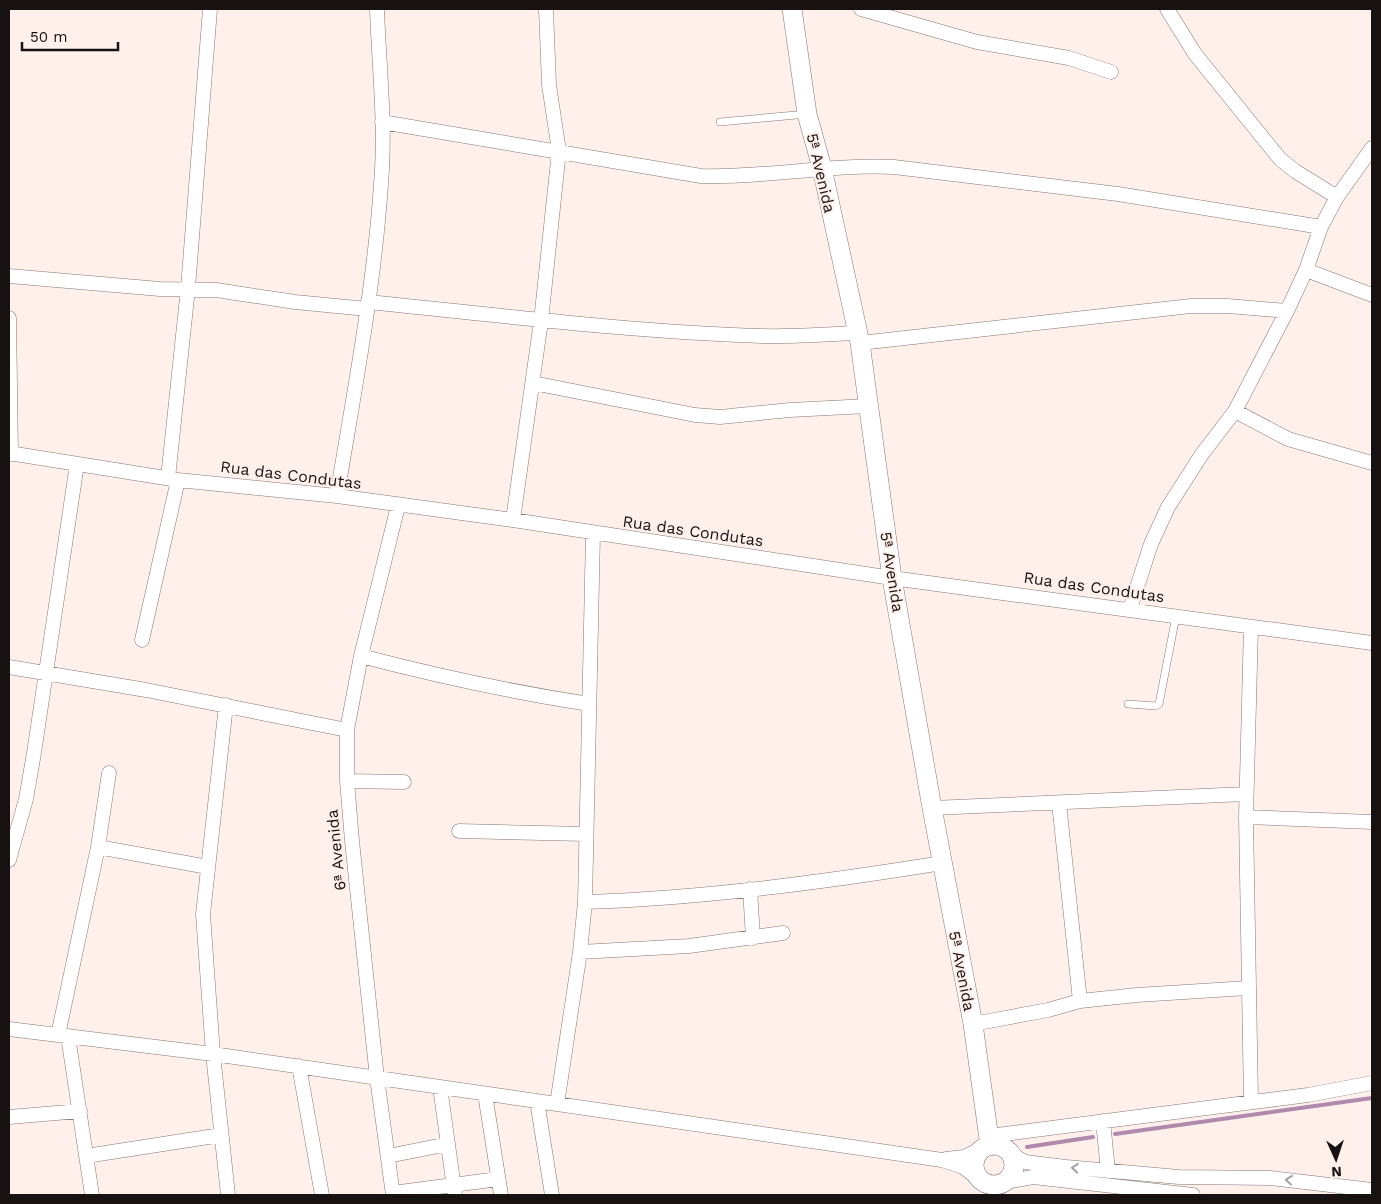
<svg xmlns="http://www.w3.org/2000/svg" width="1381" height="1204" font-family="'Work Sans',sans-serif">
<rect width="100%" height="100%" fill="#fff0ec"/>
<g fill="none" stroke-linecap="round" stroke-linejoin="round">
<!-- stream -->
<path stroke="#b189ac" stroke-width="4" d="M1115 1134 1372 1098
M1027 1147 1093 1137"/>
<!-- lane casing -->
<g stroke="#847774" stroke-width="8">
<path id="lane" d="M720 122 807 114
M1128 704 1155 706 1159 704 1176 616"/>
</g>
<!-- street casing -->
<g stroke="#847774" stroke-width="15">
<path id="street" d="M861 9 977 42 1069 58 1111 72
M1167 9 1195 54 1280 159 1295 171 1337 197
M382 122 701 176C766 178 829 164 894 167L1118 194 1321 227
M1306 270 1372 295
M9 276 160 289 216 290 295 302 367 309
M368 302C499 315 630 332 762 336 794 337 826 334 858 333
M9 318 11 454
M860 343 1191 306H1228L1287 311
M533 383 695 415 720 417 790 410 868 406
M1235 411 1288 439 1372 463
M9 453 178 480 337 496 513 520 892 578 1372 643
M168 478 188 288 210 9
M337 496C354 392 374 289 381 184 386 126 379 67 377 9
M513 520 541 321 559 151 549 85 546 9
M1130 609 1151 544 1168 507 1202 454 1235 411 1287 311 1306 270 1321 227 1337 197 1372 148
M1251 627 1246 817 1251 1101
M142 640 178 480
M361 656C437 676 512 692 589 704
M9 667 146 690 347 730
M226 705 203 914 213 1054 228 1195
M347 781 404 782
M1059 803 1080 1001
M932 808 1246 794
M1246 817 1372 822
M459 831 586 834
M98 847 208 867
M9 860 26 799 34 753 77 464
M750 889 753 938
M585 902C705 898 824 882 942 863
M580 952 689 946 783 933
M973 1024 1048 1010 1080 1001 1137 995 1248 988
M9 1029 213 1054 942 1160 963 1167 980 1180
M58 1035 98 847 109 773
M68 1036 92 1195
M299 1066 322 1195
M440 1087 455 1195
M485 1094 501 1195
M537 1101 552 1195
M557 1104 580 952 585 902 593 534
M9 1117 80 1111
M1103 1121 1108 1171
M989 1136 1308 1095 1372 1083
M1011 1154 1025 1162 1066 1167 1179 1177 1270 1178 1372 1190
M86 1156 221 1135
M388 1156 448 1144
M946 1159 964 1157 983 1148
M1005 1182 1033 1177 1193 1195
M393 1193 498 1179
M393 1195 377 1078 352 841 347 781V730L361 656 398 506"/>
</g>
<!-- secondary casing -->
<g stroke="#847774" stroke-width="20">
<path id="secondary" d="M792 9 807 114 822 168 860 343 892 578 932 808 973 1024 990 1146
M974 1165a20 20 0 1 1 40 0a20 20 0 1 1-40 0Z"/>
</g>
<!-- lane -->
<use href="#lane" stroke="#fff" stroke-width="7"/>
<!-- street -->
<use href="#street" stroke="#fff" stroke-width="14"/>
<!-- secondary -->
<use href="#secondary" stroke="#fff" stroke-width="19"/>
</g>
<!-- one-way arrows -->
<defs><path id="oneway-chevron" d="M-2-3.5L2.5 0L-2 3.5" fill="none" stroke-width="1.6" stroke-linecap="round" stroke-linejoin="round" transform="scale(1.25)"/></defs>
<g stroke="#a2a0a0">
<use href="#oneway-chevron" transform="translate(1075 1168) rotate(-175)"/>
<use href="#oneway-chevron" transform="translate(1289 1180) rotate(-174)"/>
</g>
<g text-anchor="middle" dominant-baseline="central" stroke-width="4" stroke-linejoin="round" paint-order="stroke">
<!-- street labels -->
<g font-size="16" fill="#171211" stroke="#fff0ec">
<text transform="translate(821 173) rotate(77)">5ª Avenida</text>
<text transform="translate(291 475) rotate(7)">Rua das Condutas</text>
<text transform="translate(693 531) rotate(8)">Rua das Condutas</text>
<text transform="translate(892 572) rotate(81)">5ª Avenida</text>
<text transform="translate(1094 587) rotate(8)">Rua das Condutas</text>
<text transform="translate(336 850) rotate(-96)">6ª Avenida</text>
<text transform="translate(962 971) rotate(79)">5ª Avenida</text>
</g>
</g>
<!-- border -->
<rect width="1381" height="1204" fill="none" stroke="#171211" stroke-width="20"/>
<!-- north arrow -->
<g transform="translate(1336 1159) rotate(177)" stroke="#fff0ec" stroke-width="4" paint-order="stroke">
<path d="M0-4L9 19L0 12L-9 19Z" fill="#171211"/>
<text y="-8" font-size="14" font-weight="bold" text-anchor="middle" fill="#171211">N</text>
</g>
<!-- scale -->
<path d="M22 42v8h96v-8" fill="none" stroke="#171211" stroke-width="2.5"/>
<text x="30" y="42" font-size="15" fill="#171211" stroke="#fff0ec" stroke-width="4" paint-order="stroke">50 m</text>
</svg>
